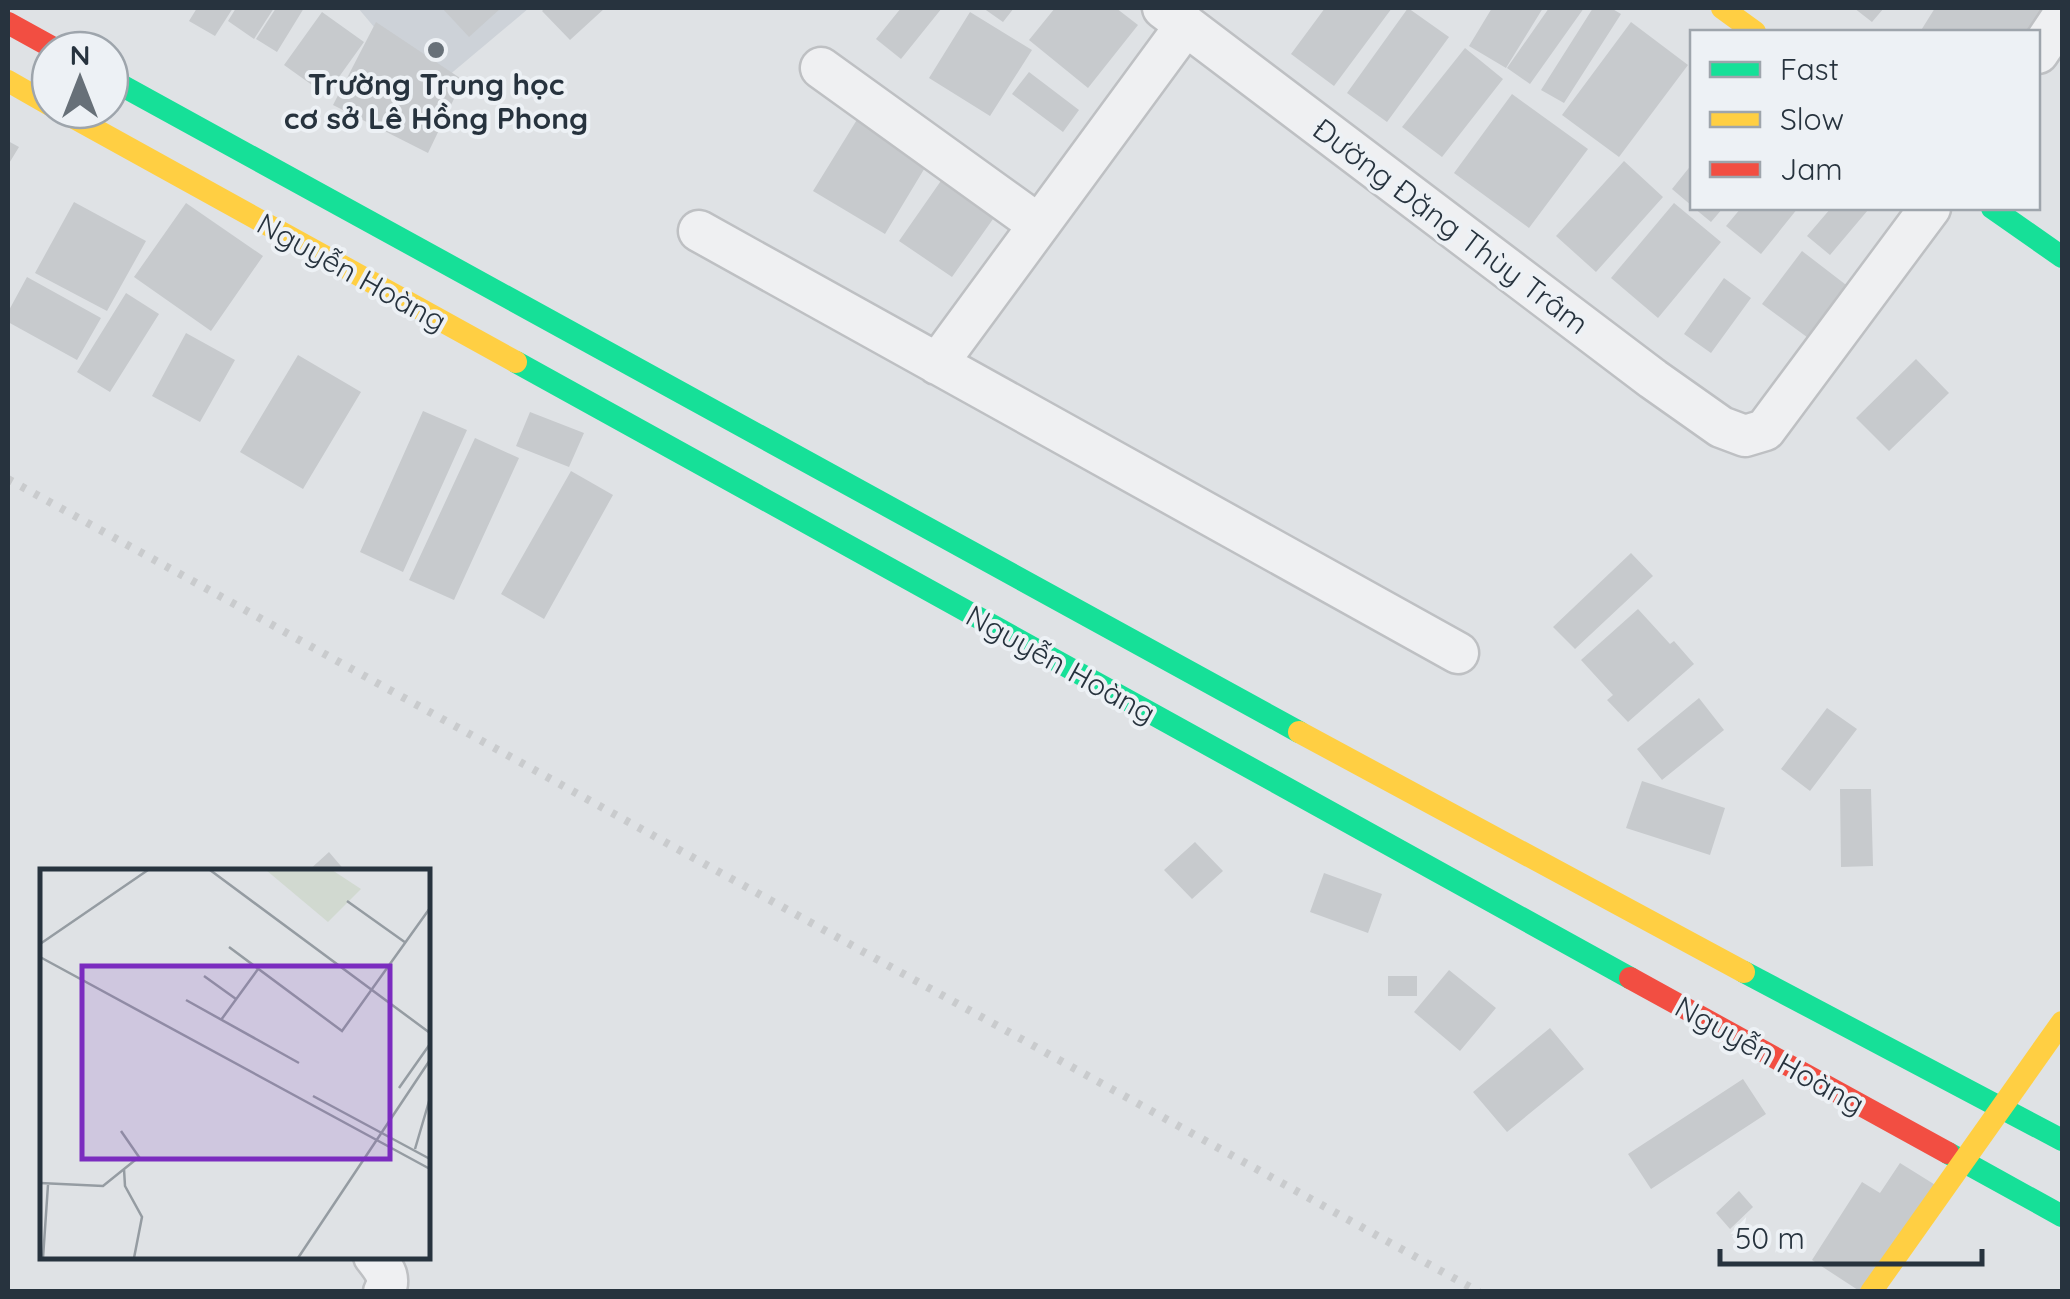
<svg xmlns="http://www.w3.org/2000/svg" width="2070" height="1299" font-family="Quicksand,sans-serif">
<rect width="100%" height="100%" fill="#dfe2e5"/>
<!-- built -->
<path fill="#cdd2d8" d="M358 8H529L429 92Z"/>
<!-- building -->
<path fill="#c7cacd" d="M197 8H233L215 36 189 21Z
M236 8H274L254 39 228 21Z
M276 8H304L277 52 256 39Z
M442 8H501L469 37Z
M545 8H605L570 40 542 11Z
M901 8H942L901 59 876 39Z
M983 8H1014L1003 22Z
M1055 8H1116L1138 25 1088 88 1029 40Z
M1325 8H1392L1334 86 1291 54Z
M1408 8 1449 37 1387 122 1347 93Z
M1492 8H1543L1506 68 1469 46Z
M1549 8H1584L1530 84 1507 68Z
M1593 8H1611L1621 14 1564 103 1541 90Z
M1854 8H1884L1872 22Z
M1935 8H2043L2028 32H1920Z
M322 12 364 42 326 95 284 65Z
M970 12 1032 50 990 116 929 78Z
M376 22 463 80 428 153 333 105Z
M1631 22 1688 65 1619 157 1562 115Z
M1465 48 1503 79 1442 157 1402 127Z
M1029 72 1079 110 1063 132 1012 94Z
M1512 94 1588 149 1529 228 1454 173Z
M858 118 929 161 885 234 813 191Z
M8 141 19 147 8 165Z
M1624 161 1663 197 1596 272 1556 236Z
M1692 164V206L1672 189Z
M945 175 998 212 952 277 899 241Z
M74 202 146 241 107 311 35 273Z
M186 203 263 256 211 331 134 277Z
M1674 203 1721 242 1658 318 1611 278Z
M1694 208H1723L1711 222Z
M1741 208H1798L1761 254 1726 226Z
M1831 208 1868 210 1830 255 1807 236Z
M1802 251 1854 291 1815 343 1762 304Z
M27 277 101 318 77 360 8 322V312Z
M1724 278 1751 298 1711 353 1684 334Z
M126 293 159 314 110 392 77 372Z
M186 333 235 360 200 422 152 396Z
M298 355 361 392 303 489 240 452Z
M1916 359 1949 393 1889 451 1856 418Z
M423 411 467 430 403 572 360 552Z
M530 412 584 433 569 467 516 446Z
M475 438 519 458 454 600 409 580Z
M571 471 613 495 544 619 501 594Z
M1631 553 1653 576 1575 649 1553 627Z
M1638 609 1670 644 1674 641 1694 664 1628 722 1607 700 1613 695 1581 660Z
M1699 698 1724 730 1662 780 1637 749Z
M1827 708 1857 729 1810 791 1781 769Z
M1642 781 1725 808 1710 855 1626 828Z
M1840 789H1871L1873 866 1841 867Z
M1195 842 1223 871 1192 899 1164 870Z
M329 852 346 872H307Z
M1324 873 1382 894 1368 933 1310 912Z
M1449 970 1496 1008 1460 1051 1414 1012Z
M1388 976H1417V996H1388Z
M1550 1028 1584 1069 1507 1132 1473 1092Z
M1743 1079 1766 1114 1651 1189 1628 1154Z
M1900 1163 1945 1191 1861 1292 1812 1260 1862 1182 1880 1193Z
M1739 1191 1753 1207 1730 1229 1716 1213Z"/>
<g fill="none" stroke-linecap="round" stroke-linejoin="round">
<!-- street casing -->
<g stroke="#bec0c3" stroke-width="45">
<path id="street" d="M1163 8 1653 379 1721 427 1745 436 1765 430 1930 208
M2038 53 2062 17
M821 68 1039 225
M699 231 1458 653
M937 364 1186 25
M374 1256C383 1268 392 1277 384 1292"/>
</g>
<!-- street -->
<use href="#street" stroke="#eff0f2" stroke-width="40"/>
<!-- fast -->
<path stroke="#16e098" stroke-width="22" d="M110 79 1299 732
M1992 208 2062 257
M516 362 1630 978
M1744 972 2062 1140
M1948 1153 2062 1216"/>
<!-- slow -->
<path stroke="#ffcf43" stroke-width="22" d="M1722 8 1755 32
M8 81 50 105
M60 110 516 362
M1299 732 1744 972"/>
<!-- jam -->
<path stroke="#f24e42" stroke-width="22" d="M8 23 57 50
M1630 978 1948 1153"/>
<!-- rail -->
<path stroke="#c9cbcd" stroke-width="8" stroke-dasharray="5 10" stroke-linecap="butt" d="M8 479 1479 1292"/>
<!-- slow-bridge -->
<path stroke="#ffcf43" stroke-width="22" d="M1871 1292 2062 1022"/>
</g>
<!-- markers -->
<circle fill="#677078" stroke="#edf1f5" stroke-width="4" cx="436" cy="50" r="10"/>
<g text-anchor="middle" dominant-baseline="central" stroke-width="8" stroke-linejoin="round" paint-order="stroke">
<!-- poi labels -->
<g font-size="30" font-weight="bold" fill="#27333e" stroke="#edf1f5">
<text x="436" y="84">Trường Trung học<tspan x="436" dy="34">cơ sở Lê Hồng Phong</tspan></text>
</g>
<!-- street labels -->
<g font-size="30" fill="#27333e" stroke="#edf1f5">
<text transform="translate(1451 226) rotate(37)">Đường Đặng Thùy Trâm</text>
<text transform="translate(352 272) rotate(29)">Nguyễn Hoàng</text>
<text transform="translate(1061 664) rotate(29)">Nguyễn Hoàng</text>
<text transform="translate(1770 1055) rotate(29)">Nguyễn Hoàng</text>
</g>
</g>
<!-- overview -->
<g transform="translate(40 869)">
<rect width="390" height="390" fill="#dfe2e5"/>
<path d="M226 1H292L321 20 288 53Z" fill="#d1d9d0"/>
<path fill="none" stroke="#959ca2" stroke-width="2.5" d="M170 1 390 164M307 32 366 74M0 75 108 1M189 78 302 162 390 39M0 88 390 300M164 107 196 130M146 131 259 194M181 151 218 100M359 219 390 175M273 227 390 290M375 280 390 229M84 300 85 317 102 348 94 389M0 314 63 317 99 288 81 262M3 389 8 316M258 389 390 191"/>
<path fill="#7b2cbf" fill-opacity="0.15" stroke="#7b2cbf" stroke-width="5" d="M42 97H350V290H42Z"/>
<rect width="390" height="390" fill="none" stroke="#27333e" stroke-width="5"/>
</g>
<!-- border -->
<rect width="2070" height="1299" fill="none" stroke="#27333e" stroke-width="20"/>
<!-- legend -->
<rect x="1690" y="30" width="350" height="180" fill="#edf1f5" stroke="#9ea5ac" stroke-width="2.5"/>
<rect x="1710" y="62" width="50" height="15" fill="#16e098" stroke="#9ea5ac" stroke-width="2.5"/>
<text x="1780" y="80" font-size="30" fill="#27333e">Fast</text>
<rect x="1710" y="112" width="50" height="15" fill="#ffcf43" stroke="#9ea5ac" stroke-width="2.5"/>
<text x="1780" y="130" font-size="30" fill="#27333e">Slow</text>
<rect x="1710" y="162" width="50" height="15" fill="#f24e42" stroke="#9ea5ac" stroke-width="2.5"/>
<text x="1780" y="180" font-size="30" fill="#27333e">Jam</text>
<!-- north arrow -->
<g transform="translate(80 80)"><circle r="48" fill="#edf1f5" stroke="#9ea5ac" stroke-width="2.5"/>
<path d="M0-8L18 38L0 25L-18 38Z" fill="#677078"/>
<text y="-15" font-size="28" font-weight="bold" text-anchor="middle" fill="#27333e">N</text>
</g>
<!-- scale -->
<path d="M1720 1249v15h262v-15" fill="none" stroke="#27333e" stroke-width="5"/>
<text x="1735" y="1249" font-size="30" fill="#27333e" stroke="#edf1f5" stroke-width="8" paint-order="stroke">50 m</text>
</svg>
